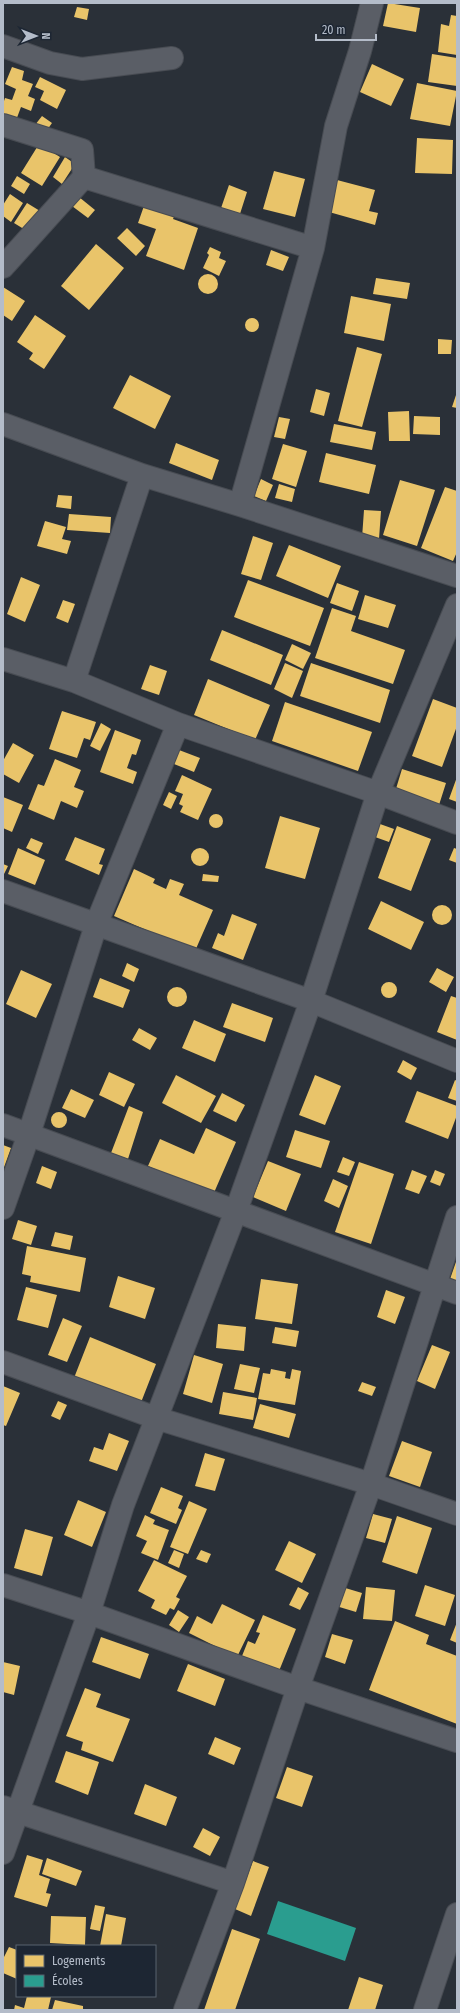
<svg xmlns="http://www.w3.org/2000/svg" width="460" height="2013" font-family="'Fira Sans Condensed',sans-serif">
<rect width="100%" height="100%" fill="#2a3038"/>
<!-- homes -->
<path fill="#e9c46a" d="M388 3 420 8 416 32 383 26Z
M77 7 89 9 87 20 74 17Z
M451 15 457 16V55L438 52 441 24 449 26Z
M432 54 457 58V86L428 82Z
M372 64 404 79 391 106 360 92Z
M12 67 24 71 22 80 33 84 28 96 35 99 31 111 21 107 15 123 3 119V104L5 98 12 100 16 89 5 84Z
M40 77 66 90 57 109 40 100 44 91 35 87Z
M417 83 457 91 450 126 410 119Z
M42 116 52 123 45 133 35 125Z
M417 138 453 140 452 174 415 173Z
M39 144 60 157 42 186 21 173Z
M65 157 75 164 62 184 53 177Z
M274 171 305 179 295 217 263 209Z
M17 176 30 184 24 194 11 186Z
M337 180 375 190 369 211 378 213 375 225 329 212Z
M229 185 247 192 239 217 220 211Z
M10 194 23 203 11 222 3 216V205Z
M79 197 95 210 88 218 72 206Z
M27 203 40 211 27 231 14 223Z
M145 203 175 214 173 219 198 228 184 270 146 256 156 229 138 223Z
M127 228 145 246 136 256 117 238Z
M96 244 124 268 89 310 61 286Z
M210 247 221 252 219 258 226 261 219 276 203 268 209 255 207 253Z
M271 250 289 257 283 271 266 265Z
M198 284a10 10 0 1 1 20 0a10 10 0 1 1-20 0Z
M376 278 410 283 407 299 373 294Z
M3 287 25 301 12 321 3 315Z
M351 296 391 304 384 341 344 333Z
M35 315 66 336 44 369 29 359 33 353 17 342Z
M245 325a7 7 0 1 1 14 0a7 7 0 1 1-14 0Z
M438 339 452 340 451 354H438Z
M357 347 382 354 362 427 338 421Z
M130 375 171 396 155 429 113 408Z
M316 389 330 393 324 416 310 412Z
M457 392V408L452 407Z
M409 411 410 441H389L388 412Z
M414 416 440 417V435L413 434Z
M279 417 290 419 285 439 274 437Z
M334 424 376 432 372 450 330 442Z
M176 443 219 460 212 480 169 463Z
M283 444 307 451 296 487 272 479Z
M326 453 376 465 369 494 319 482Z
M261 479 273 485 266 501 254 496Z
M400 480 435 490 417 546 383 535Z
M279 484 295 489 292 502 275 498Z
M445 487 457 491V552L453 561 421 548Z
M58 495 72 496 71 509 56 507Z
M364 510 381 511 379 539 362 538Z
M69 514 111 517 110 533 67 530Z
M45 521 66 527 62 539 71 541 67 554 37 546Z
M253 536 273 543 261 580 241 574Z
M289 545 341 566 328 598 276 576Z
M21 577 40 585 25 622 7 614Z
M248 580 324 608 310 646 234 617Z
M337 583 359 591 352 611 330 603Z
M365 595 396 605 388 628 358 619Z
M63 600 75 604 68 623 56 618Z
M332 608 356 616 351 631 405 650 393 684 315 658Z
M222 630 283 655 271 685 210 660Z
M292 644 311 653 303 669 285 660Z
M285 663 303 671 292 698 274 689Z
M311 663 390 690 380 723 300 696Z
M150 665 167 671 159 695 141 689Z
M208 679 270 705 255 740 194 715Z
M433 699 457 708V726L442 767 412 756Z
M285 702 372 732 358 771 272 741Z
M62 711 96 722 90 740 84 738 77 758 49 749Z
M101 723 111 729 100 751 90 746Z
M115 730 141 740 136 755 132 754 127 768 137 772 133 784 100 772Z
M13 743 34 755 19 783 3 774V761Z
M179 750 200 758 194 772 174 764Z
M55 759 81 770 74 787 84 791 77 808 61 801 54 820 28 809 38 784 44 786Z
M402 769 446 783 439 805 395 792Z
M182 775 212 789 198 820 180 812 183 806 179 804 183 794 175 791Z
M457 777V802L449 799Z
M169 792 177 796 171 809 163 805Z
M3 797 23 805 12 832 3 828Z
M209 821a7 7 0 1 1 14 0a7 7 0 1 1-14 0Z
M280 816 320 828 305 879 265 868Z
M380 824 394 829 389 842 375 837Z
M397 826 431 839 411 891 378 878Z
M75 837 105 849 99 864 103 865 99 875 65 860Z
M31 838 43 843 38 854 26 848Z
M191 857a9 9 0 1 1 18 0a9 9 0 1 1-18 0Z
M18 848 45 860 35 885 8 874Z
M454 848 457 849V863L449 860Z
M3 864 8 866 3 876Z
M134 869 155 879 153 883 166 889 170 879 184 884 179 895 213 910 195 951 114 916Z
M203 874 219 876 218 882 202 881Z
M381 901 424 922 411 950 368 929Z
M432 915a10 10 0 1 1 20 0a10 10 0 1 1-20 0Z
M232 914 257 924 243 960 212 948 218 933 224 936Z
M127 963 139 969 134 982 122 976Z
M437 968 454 977 446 992 429 982Z
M21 970 52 984 36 1018 6 1004Z
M100 978 130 990 123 1008 93 997Z
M381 990a8 8 0 1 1 16 0a8 8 0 1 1-16 0Z
M167 997a10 10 0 1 1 20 0a10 10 0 1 1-20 0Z
M451 996 457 998V1040L437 1032Z
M232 1003 273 1018 265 1042 223 1027Z
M194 1020 226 1034 215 1062 182 1048Z
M139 1028 157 1038 150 1050 132 1040Z
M403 1060 417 1068 411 1080 397 1072Z
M109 1072 135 1084 124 1107 99 1095Z
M176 1075 216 1096 201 1123 162 1103Z
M315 1075 341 1086 325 1125 299 1115Z
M455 1080 457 1081V1101L448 1098Z
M71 1089 94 1100 85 1118 62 1108Z
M417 1091 457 1106V1115L448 1139 405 1122Z
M222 1093 245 1105 236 1122 213 1111Z
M129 1106 143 1112 128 1159 111 1153Z
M51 1120a8 8 0 1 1 16 0a8 8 0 1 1-16 0Z
M206 1128 236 1142 213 1195 148 1166 160 1139 194 1154Z
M295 1130 330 1141 321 1168 286 1157Z
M3 1145 11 1148 3 1170Z
M343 1157 355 1162 349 1176 337 1172Z
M268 1161 301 1174 286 1211 253 1197Z
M359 1162 394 1174 371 1244 335 1232Z
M42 1166 57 1172 51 1189 36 1183Z
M412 1170 427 1176 419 1194 405 1189Z
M435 1170 445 1174 440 1186 430 1182Z
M333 1179 348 1186 339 1208 324 1201Z
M18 1220 37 1226 31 1245 12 1239Z
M55 1232 73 1236 70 1250 51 1246Z
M27 1246 86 1258 80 1292 30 1282 31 1276 22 1274Z
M457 1259V1285L449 1282Z
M118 1276 155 1288 145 1319 109 1307Z
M261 1279 298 1284 292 1324 255 1319Z
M26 1287 57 1295 48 1328 17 1320Z
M386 1290 405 1297 395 1324 377 1317Z
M63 1318 82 1326 67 1362 48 1355Z
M218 1324 246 1327 244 1351 216 1348Z
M275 1327 299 1331 296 1347 272 1343Z
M90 1337 156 1364 140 1405 74 1378Z
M432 1345 450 1352 435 1389 417 1381Z
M194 1355 223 1364 212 1403 183 1394Z
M240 1364 260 1368 254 1393 234 1389Z
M271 1369 286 1372 285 1378 290 1379 292 1369 301 1371 295 1405 258 1399 263 1373 270 1374Z
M362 1382 376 1387 372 1396 358 1391Z
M3 1386 20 1393 6 1426 3 1425Z
M223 1392 257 1398 253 1420 219 1414Z
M58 1401 67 1405 60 1420 51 1416Z
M260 1404 296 1414 289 1438 253 1428Z
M109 1433 129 1441 117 1471 89 1461 94 1447 103 1450Z
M402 1441 432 1452 420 1487 389 1476Z
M205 1453 225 1459 215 1491 195 1486Z
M161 1487 183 1496 178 1508 182 1510 176 1524 150 1513Z
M78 1500 106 1512 92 1547 64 1535Z
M189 1501 207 1509 188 1554 170 1547Z
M373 1514 392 1519 385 1543 366 1538Z
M145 1515 155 1520 153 1524 169 1530 158 1560 141 1553 147 1541 136 1536Z
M397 1516 432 1528 417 1574 382 1562Z
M25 1529 53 1537 42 1576 14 1568Z
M289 1541 316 1554 302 1583 275 1570Z
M174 1550 184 1554 179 1568 168 1563Z
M201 1550 211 1554 207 1563 196 1559Z
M154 1560 187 1576 176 1597 180 1599 174 1610 170 1608 166 1615 151 1608 155 1600 138 1591Z
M425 1585 455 1595 445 1626 415 1616Z
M298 1587 309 1593 300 1610 289 1605Z
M342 1587 362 1593 356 1612 336 1606Z
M366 1587 395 1590 392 1621 363 1619Z
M222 1604 255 1620 237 1657 189 1633 197 1616 212 1624Z
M178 1610 189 1617 179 1632 169 1625Z
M263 1615 296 1629 279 1671 242 1656 248 1641 255 1644 260 1633 256 1632Z
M395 1621 429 1635 426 1644 457 1656V1724L369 1690Z
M457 1622V1643L450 1640Z
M332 1634 353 1640 345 1664 325 1657Z
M101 1637 149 1654 140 1679 92 1662Z
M3 1662 20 1666 14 1695 3 1692Z
M188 1664 225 1679 215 1706 177 1691Z
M85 1688 101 1694 96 1707 130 1719 113 1762 81 1750 83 1742 66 1736Z
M215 1737 241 1748 234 1765 208 1754Z
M66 1751 99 1762 88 1795 55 1782Z
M287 1767 313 1776 302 1807 276 1798Z
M145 1784 177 1797 166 1826 134 1814Z
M203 1828 220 1837 210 1856 193 1847Z
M27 1855 43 1860 39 1875 50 1879 46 1893 51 1894 47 1907 14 1897Z
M47 1858 82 1871 76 1886 42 1874Z
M253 1861 269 1867 251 1916 235 1909Z
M95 1905 105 1907 100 1931 90 1929Z
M106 1914 126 1918 121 1946H100Z
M51 1916 86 1917 85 1945 50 1943Z
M232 1929 260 1939 235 2010H204Z
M9 1947 17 1950V1979L3 1973V1959Z
M359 1977 383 1985 375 2010H348Z
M27 1996 51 1997 48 2010H14L15 2005 24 2008Z
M55 2000 83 2006V2010H52Z"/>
<!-- schools -->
<path fill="#2a9d8f" d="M278 1901 356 1928 345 1961 267 1934Z"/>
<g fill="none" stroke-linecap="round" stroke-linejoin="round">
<!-- minor casing -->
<g stroke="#484c53" stroke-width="24">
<path id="minor" d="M3 46 50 63 82 69 172 58
M3 125 82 150 84 177 3 267
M84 177 313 248
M3 424 142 475 240 505 457 576
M240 505 313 248 336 126 360 51 372 3
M3 659 74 681 178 724 378 793 457 823
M74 681 142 475
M3 891 311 1001 457 1061
M3 1125 457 1293
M3 1208 29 1134 96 925 178 724
M3 1362 156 1418 371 1484 457 1514
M3 1585 89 1613 298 1688 457 1741
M3 1807 233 1883
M3 1853 89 1613 123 1505 236 1211 311 1001 378 793 457 605
M185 2010 233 1883 298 1688 371 1484 457 1217
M425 2010 457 1914"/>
</g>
<!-- minor -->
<use href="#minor" stroke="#5a5e66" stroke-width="22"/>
</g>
<!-- border -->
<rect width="460" height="2013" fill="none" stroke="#b4bcc9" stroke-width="8"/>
<!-- legend -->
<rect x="16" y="1945" width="140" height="52" fill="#1d2633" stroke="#59626f"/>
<rect x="24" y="1955" width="20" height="12" fill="#e9c46a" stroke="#59626f"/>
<text x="52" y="1965" font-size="12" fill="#b4bcc9">Logements</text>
<rect x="24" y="1975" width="20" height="12" fill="#2a9d8f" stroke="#59626f"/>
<text x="52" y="1985" font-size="12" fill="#b4bcc9">Écoles</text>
<!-- north arrow -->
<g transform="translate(36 36) rotate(90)" stroke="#1d2633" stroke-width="3" paint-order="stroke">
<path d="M0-3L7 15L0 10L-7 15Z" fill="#b4bcc9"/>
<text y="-6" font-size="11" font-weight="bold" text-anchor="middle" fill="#b4bcc9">N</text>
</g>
<!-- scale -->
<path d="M316 34v6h60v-6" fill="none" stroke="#b4bcc9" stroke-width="2"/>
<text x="322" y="34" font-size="12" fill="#b4bcc9" stroke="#1d2633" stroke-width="3" paint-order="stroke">20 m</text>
</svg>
